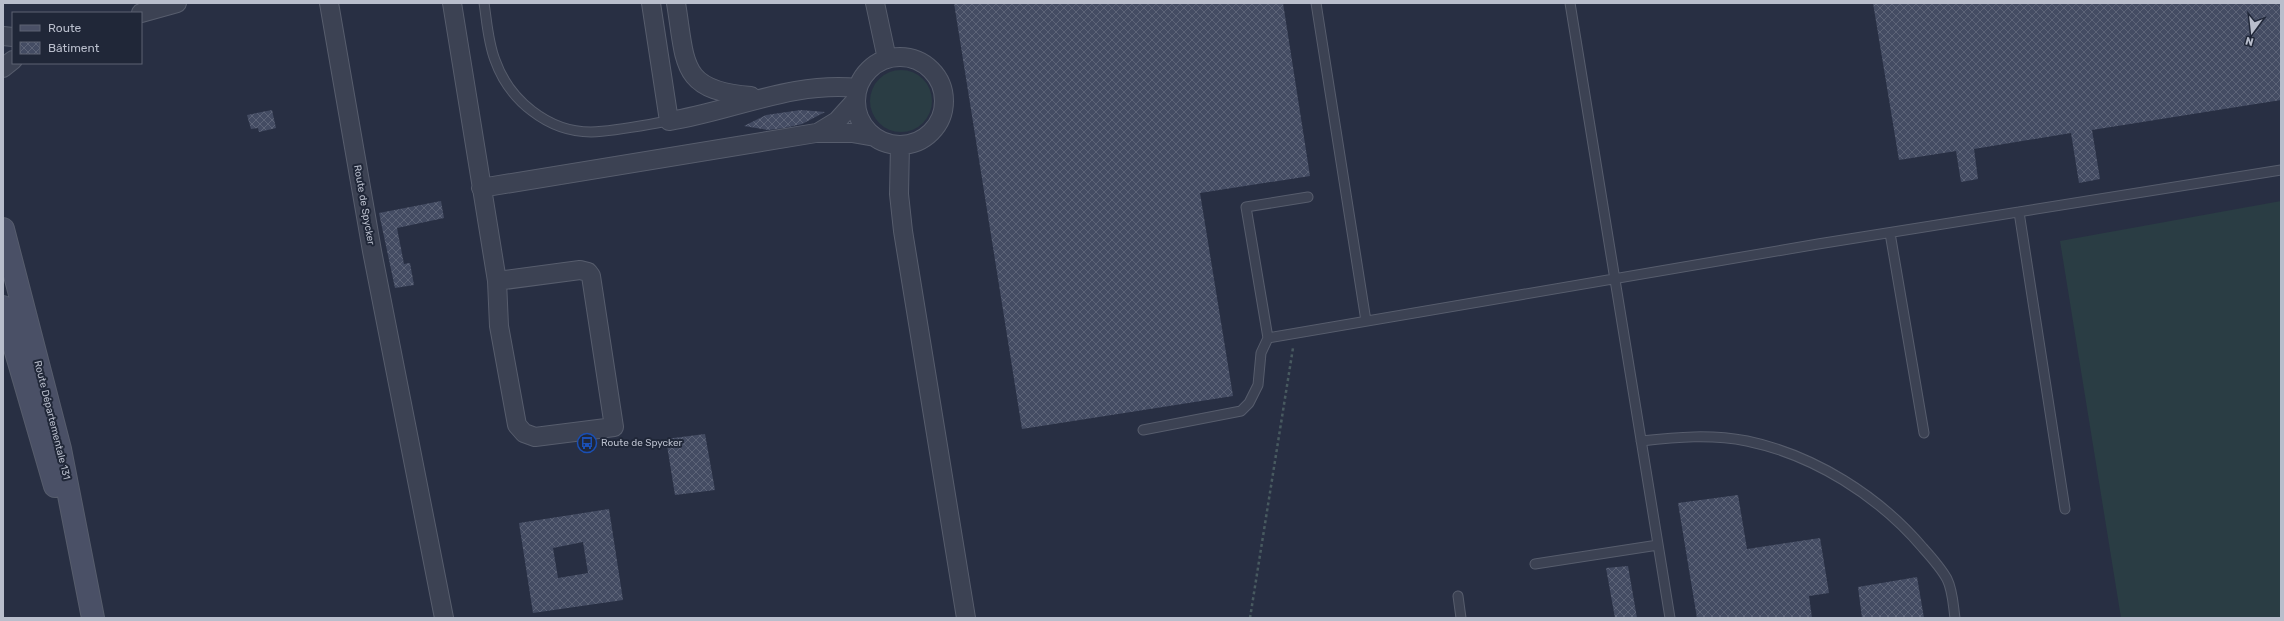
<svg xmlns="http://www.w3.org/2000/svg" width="2284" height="621" font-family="Rubik,sans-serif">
<defs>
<pattern id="building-cross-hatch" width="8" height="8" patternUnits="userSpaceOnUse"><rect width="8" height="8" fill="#444c63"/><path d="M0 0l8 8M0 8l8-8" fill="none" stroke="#5d6478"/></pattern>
</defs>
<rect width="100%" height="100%" fill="#282f43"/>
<!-- grass -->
<path fill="#2a3d44" d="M870 101a31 31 0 1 1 62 0a31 31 0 1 1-62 0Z
M2281 201V618H2121L2060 241Z"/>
<!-- building -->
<path fill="url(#building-cross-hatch)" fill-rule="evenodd" d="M954 3H1283L1310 176 1200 193 1233 396 1022 429Z
M1873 3H2281V100L2092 130 2100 179 2079 183 2071 133 1974 149 1978 179 1961 182 1956 151 1899 160Z
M272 110 276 128 259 132 258 128 251 129 247 115Z
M801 110 825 112 802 124 784 128 768 130 744 126 766 115Z
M441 201 444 218 397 228 404 264 410 263 414 285 395 288 379 213Z
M705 434 715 490 675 495 666 439Z
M1738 495 1747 549 1820 538 1829 593 1809 596 1812 618H1697L1678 503Z
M609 509 623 600 533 613 519 523ZM583 542 588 573 558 578 553 548Z
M1628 566 1637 618H1615L1606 568Z
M1917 577 1924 618H1862L1858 587Z"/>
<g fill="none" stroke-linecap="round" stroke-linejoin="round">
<!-- service casing -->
<g stroke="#575d6d" stroke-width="11">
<path id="service" d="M484 3C487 22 488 42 495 60 509 100 548 132 591 132 617 131 644 125 669 121
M1316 3 1366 321
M1570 3 1670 618
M2019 212 2065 509
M1890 233 1924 433
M1268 338 1818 244 2281 170
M1143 430 1241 411 1249 403 1258 385 1261 353 1268 338 1246 207 1308 197
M1641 441C1677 437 1711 434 1747 441 1814 455 1879 496 1923 548 1932 558 1941 568 1947 579 1953 591 1953 605 1955 618
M1535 564 1658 545
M1458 596 1461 618"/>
</g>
<!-- minor casing -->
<g stroke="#575d6d" stroke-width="20">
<path id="minor" d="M329 3 372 251 444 618
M452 3 497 281 499 326 517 425 524 433 535 437 614 427 591 276 588 272 580 270 497 281
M651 3 669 121C733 111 792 81 858 88
M676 3C686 63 679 91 751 96
M875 3 887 59
M141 13 177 3
M3 36 13 37
M856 101a44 44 0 1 1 88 0a44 44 0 1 1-88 0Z
M3 68 13 60
M819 132 837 121 856 100
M900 145 899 194 903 231 966 618
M481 188 816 133H852L875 137"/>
</g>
<!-- secondary casing -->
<g stroke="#575d6d" stroke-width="24">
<path id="secondary" d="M3 229 60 449 93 618
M3 307 55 486"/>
</g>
<!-- path -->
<path stroke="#485a60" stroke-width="2.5" stroke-dasharray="3 3" stroke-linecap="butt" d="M1250 618 1293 348"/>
<!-- service -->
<use href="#service" stroke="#3c4253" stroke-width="9"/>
<!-- minor -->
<use href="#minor" stroke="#3c4253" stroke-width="18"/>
<!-- secondary -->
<use href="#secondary" stroke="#4a5066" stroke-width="22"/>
</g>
<!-- icons -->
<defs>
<g id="bus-ring" transform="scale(1)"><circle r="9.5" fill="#202738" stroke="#1a4fb4" stroke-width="1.5"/><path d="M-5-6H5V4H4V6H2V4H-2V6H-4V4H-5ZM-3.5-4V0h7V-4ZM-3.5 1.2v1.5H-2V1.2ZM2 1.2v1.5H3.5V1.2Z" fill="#1a4fb4"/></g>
</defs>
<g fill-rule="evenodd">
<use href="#bus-ring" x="587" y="443"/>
</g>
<g text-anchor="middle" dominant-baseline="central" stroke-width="4" stroke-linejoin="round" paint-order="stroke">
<!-- street labels -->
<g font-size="10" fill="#b9becc" stroke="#202738">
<text transform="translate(364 205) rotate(80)">Route de Spycker</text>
<text transform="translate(52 420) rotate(76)">Route Départementale 131</text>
</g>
<!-- poi labels -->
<g font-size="10" fill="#b9becc" stroke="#202738" text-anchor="start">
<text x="601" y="443">Route de Spycker</text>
</g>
</g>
<!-- border -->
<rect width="2284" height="621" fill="none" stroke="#b9becc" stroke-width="8"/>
<!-- legend -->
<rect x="12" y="12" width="130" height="52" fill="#202738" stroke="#5d6373"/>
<rect x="20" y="25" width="20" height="6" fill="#4a5066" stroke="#5d6373"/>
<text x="48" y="32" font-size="12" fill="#b9becc">Route</text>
<rect x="20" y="42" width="20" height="12" fill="url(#building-cross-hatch)" stroke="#5d6373"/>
<text x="48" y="52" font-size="12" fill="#b9becc">Bâtiment</text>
<!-- north arrow -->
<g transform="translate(2252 32) rotate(195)" stroke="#202738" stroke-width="3" paint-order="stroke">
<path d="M0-3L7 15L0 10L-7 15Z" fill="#b9becc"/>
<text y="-6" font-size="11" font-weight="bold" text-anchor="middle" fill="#b9becc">N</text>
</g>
</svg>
